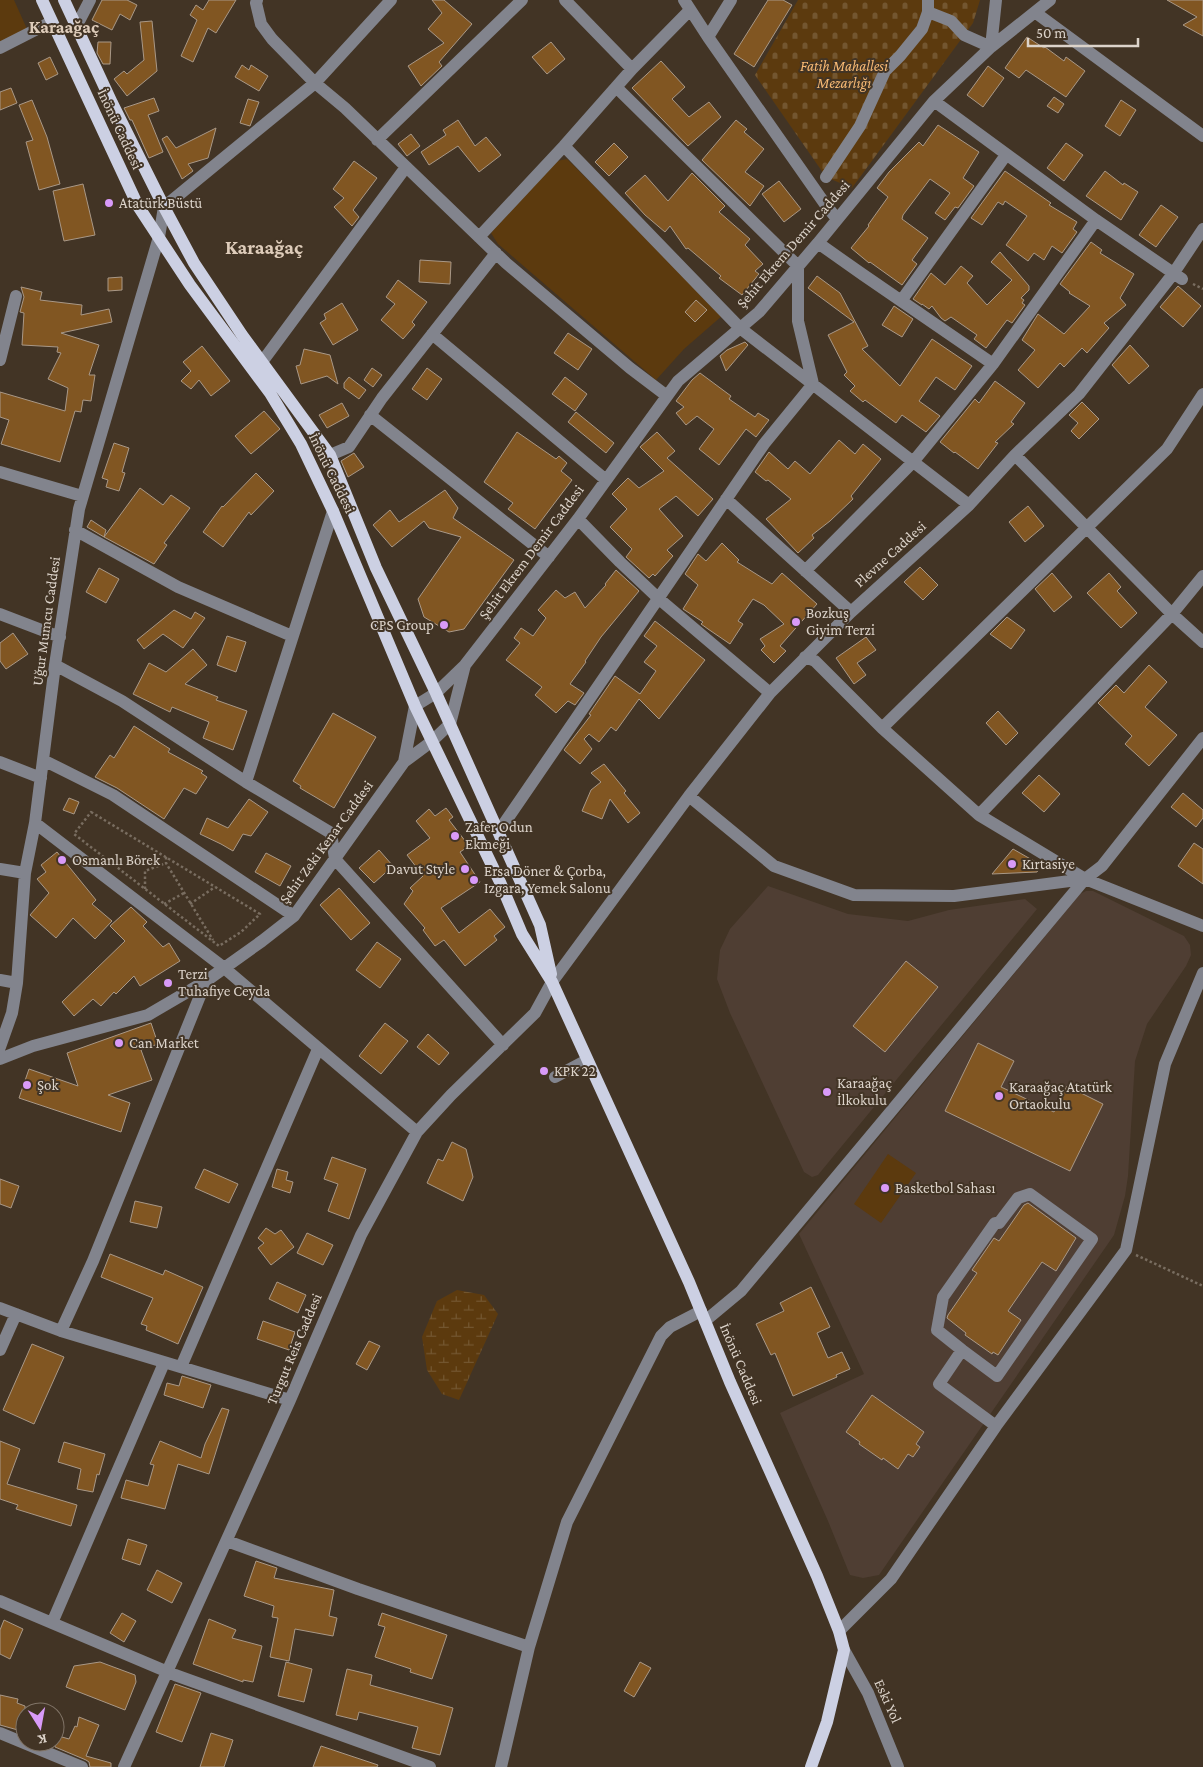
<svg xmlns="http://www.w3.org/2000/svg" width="1203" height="1767" font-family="'Crimson Pro',serif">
<defs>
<pattern id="wetland-marsh" width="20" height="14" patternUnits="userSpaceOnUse" patternTransform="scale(1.25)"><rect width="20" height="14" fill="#5c3a0e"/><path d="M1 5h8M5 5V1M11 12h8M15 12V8" fill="none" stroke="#735630"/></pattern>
<pattern id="cemetery-stones" width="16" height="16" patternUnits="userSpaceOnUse" patternTransform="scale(1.25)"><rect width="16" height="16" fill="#5c3a0e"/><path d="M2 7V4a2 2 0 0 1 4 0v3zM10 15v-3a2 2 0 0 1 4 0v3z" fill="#735630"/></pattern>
</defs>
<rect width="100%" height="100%" fill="#423425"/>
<!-- education -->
<path fill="#4f3e33" d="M768 886 848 914 908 921 949 910 1025 899 1037 909 818 1175 812 1177 804 1172 730 1013 717 979 720 950 730 929Z
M1086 891H1093L1184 936 1190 945 1191 955 1186 966 1147 1024 1135 1061 1128 1176 1125 1196 1114 1235 879 1575 863 1578 850 1575 828 1521 780 1413 864 1374 799 1234 1080 894Z"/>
<!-- wetland -->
<path fill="url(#wetland-marsh)" d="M457 1290 484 1295 498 1314 459 1400 442 1394 427 1370 422 1337 437 1301Z"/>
<!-- cemetery -->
<path fill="url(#cemetery-stones)" d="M798 0H980L973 23 852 188 826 177 755 75Z"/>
<!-- park -->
<path fill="#5c3a0e" d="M0 0H14L27 29 0 42Z
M567 159 723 315 684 349 656 380 498 244 491 233 557 161Z
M888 1154 916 1173 881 1223 854 1204Z"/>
<!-- building -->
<path fill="#815622" stroke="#a99887" d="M102 0H127L137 5 130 20 120 14 112 30 92 20Z
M209 0H236L216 33 208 28 193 62 181 56 197 20 190 15 196 5 203 10Z
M432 0H444L472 24 439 62 442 66 421 86 408 66 444 43 428 29 442 13Z
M768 0H783L792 5 754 67 734 54Z
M1167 0H1203V36L1183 25 1197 17Z
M152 21 157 71 127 96 114 79 124 71 127 74 144 60 140 22Z
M1027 37 1044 48 1045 47 1064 61 1066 57 1085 71 1066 97 1026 70 1019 78 1005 68Z
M98 42H111L110 64H103L97 53Z
M551 42 565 59 547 74 532 57Z
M50 57 58 74 46 80 38 63Z
M661 61 685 87 672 99 689 117 709 102 721 117 688 146 632 88Z
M242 65 249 70 251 65 268 76 259 91 235 77Z
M988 66 1004 78 983 107 967 95Z
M11 88 17 103 0 110V92Z
M1054 97 1064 104 1058 113 1047 106Z
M154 98 159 111 148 115 163 152 149 158 132 120H130L124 108Z
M248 99 259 102 250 126 240 123Z
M32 100 47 137 60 184 39 190 26 142 33 140 19 105Z
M1121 100 1136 110 1120 136 1105 126Z
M458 120 475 146 486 137 501 155 479 172 458 146 429 165 421 152 446 135 443 130Z
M736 120 747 129 744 132 764 149 745 172 764 186 750 206 702 160Z
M938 125 979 152 963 178 974 186 958 208 955 207 945 220 935 213 950 193 930 179 903 215 902 219 928 238 912 260 917 264 902 285 870 262 869 263 851 248 869 226 868 225 888 197 877 188 889 172 919 142 923 146Z
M216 128 208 158 188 164 193 171 182 179 162 139 167 136 176 148Z
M411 134 420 146 407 156 398 144Z
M614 143 628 157 609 176 595 162Z
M1066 143 1083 155 1064 181 1047 168Z
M354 161 377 178 353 210 359 217 352 226 334 207 344 198 333 189Z
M1005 171 1051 203 1049 205 1077 222 1073 229 1077 232 1062 253 1052 246 1044 260 1034 253 1028 261 1006 245 1027 216 1005 201 1003 205 998 202 982 225 971 218Z
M1105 171 1123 185 1124 183 1138 192 1121 220 1086 196Z
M692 173 725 206 719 212 750 239 745 245 763 264 755 271 759 274 742 295 719 278 721 276 688 248 686 249 670 226 665 232 645 215 625 193 645 175 668 201Z
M779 181 801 209 784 222 762 194Z
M83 184 95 235 64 241 53 191Z
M1161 205 1178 217 1156 247 1139 235Z
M1091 242 1102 250 1100 253 1134 274 1120 298 1126 305 1104 323 1109 328 1087 353 1082 348 1064 367 1060 363 1038 388 1018 370 1035 350 1022 340 1038 314 1064 334 1090 306 1069 293 1070 292 1060 284Z
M1000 252 1029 286V290L1021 298 1024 300 1022 303 1025 305 1012 323 1007 320 986 348 974 339 977 335 951 317 945 321 941 318 932 306 929 309 922 304V305L913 299 931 273 945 285 961 266 973 276 967 283 987 305 1012 280 991 262Z
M420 260 451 262 450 284 419 282Z
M817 276 840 293 868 346 862 349 900 386 932 339 972 366 955 390 936 377 919 401 940 416 926 432 902 415 896 423 865 400 863 402 850 391 855 386 844 375 847 372 828 335 854 322 808 288Z
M122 277V290L108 291V278Z
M398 280 427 302 412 322 415 325 403 339 381 320 395 304 386 297Z
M1178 286 1201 306 1183 327 1160 307Z
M21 287 42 292 40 300 82 305 81 315 109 309 112 322 61 333 99 345 89 375H95L91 401 83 400 81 412 75 411 60 462 1 444 9 420 0 417V392L65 411 68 388 48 379 61 353 57 352 58 347 22 345 24 313 20 312 24 297Z
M696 300 707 310 695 322 685 312Z
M342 303 358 330 333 345 320 323 326 319 324 314Z
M894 306 913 319 902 337 882 325Z
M568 333 592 349 578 370 554 353Z
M745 342 748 345 726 371 720 356 727 350Z
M1130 345 1149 366 1129 384 1112 365Z
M202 346 230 381 211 396 199 380 191 389 181 381 191 371 183 362Z
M304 349 330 355 338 384 327 376 301 384 296 366 300 365Z
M372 368 382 375 373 387 364 380Z
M427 368 442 379 427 400 412 389Z
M700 373 731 396 729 399 755 417 758 413 769 420 756 437 746 429 719 465 699 449 714 429 697 416 686 425 676 413 684 407 676 401 692 380Z
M349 377 366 390 359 399 344 388V383Z
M565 377 587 394 575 411 552 394Z
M995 381 1025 403 1011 422 1014 424 995 442 998 443 978 469 955 452 954 453 940 442 975 399 979 403Z
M1082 402 1099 419 1079 439 1071 431 1078 423 1069 415Z
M342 403 349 416 327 428 319 415Z
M264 411 280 429 251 454 235 436Z
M576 412 614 443 606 453 568 422Z
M517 432 556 459 559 456 567 463 561 471 572 480 535 529 508 509 513 503 484 482Z
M657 432 675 451 667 458 713 499 698 516 676 496 659 509 683 536 667 550 673 556 655 576 653 574 649 578 626 557 632 549 610 527 627 509 612 494 628 478 639 488 664 471 640 447Z
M839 440 855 454 863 444 881 459 851 496 853 499 830 521 812 535 814 538 798 553 766 519 791 499 768 480 766 481 755 472 769 452 788 469 795 461 810 474Z
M114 443 129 448 122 472 125 473 119 491 106 487 108 480 102 478Z
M354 453 364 467 348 477 341 461Z
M256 473 274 491 251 515 249 512 223 547 203 532 222 506 223 507Z
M140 488 163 505 171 495 190 508 164 543 167 545 154 564 104 537Z
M445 490 458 508 453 518 514 560 464 629 449 632 424 617 418 599 461 537 429 528 424 521 392 547 373 525 390 510 399 522Z
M1028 506 1044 526 1025 542 1009 522Z
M91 520 106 530 104 537 87 527Z
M722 543 739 560 737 562 772 584 782 573 817 604 780 646 786 651 774 663 761 650 765 646 760 639 784 624 764 605 753 599 738 621 743 624 730 644 708 629 701 624 703 622 683 609 698 585 685 574 698 554 706 561Z
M920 567 938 585 923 600 904 582Z
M99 568 119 579 106 603 86 592Z
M616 570 639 591 601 637 585 661 586 662 570 684 584 693 575 705 568 701 556 713 535 695 542 687 506 660 520 643 514 638 521 628 533 636 546 618 538 610 556 590 565 598 575 592 585 608 606 585 605 584Z
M1052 573 1072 597 1054 612 1035 589Z
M1109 573 1121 587 1117 591 1137 613 1121 628 1087 593Z
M174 610 191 619 195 612 205 618 183 648 163 634 144 649 137 640Z
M1007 617 1025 630 1011 649 990 634Z
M655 621 705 660 659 719 639 699 616 731 611 727 599 742 589 734 584 739 592 749 580 764 564 750 591 715 589 714 615 676 640 694 656 671 644 662 657 646 644 636Z
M13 633 28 654 6 669 0 661V643Z
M227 636 246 642 236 672 217 665Z
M866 637 876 650 857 663 866 675 854 684 836 658Z
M193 649 207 665 185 684 218 697 216 700 247 711 233 750 203 738 209 722 172 707 170 712 133 694 149 663 166 672Z
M1149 665 1167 682 1145 707 1177 735 1149 766 1125 744 1132 736 1098 703 1116 685 1124 693Z
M998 711 1018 733 1006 745 986 723Z
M333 713 376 737 334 808 300 788 301 786 293 781Z
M134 726 170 749 168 752 203 771 201 773 207 777 196 794 184 788 164 819 117 788 95 777 110 755 114 758Z
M604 764 626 791 624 793 640 813 628 823 610 799 602 819 582 811 591 790 601 782 591 773Z
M1039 775 1060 794 1044 812 1022 793Z
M1183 793 1203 810V818L1196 827 1171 807Z
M69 798 79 802 74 814 63 810Z
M249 799 268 812 251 836 243 834 233 851 221 844 200 834 207 818 228 828Z
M446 808 453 817 449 820 469 846 460 852 480 882 441 908 459 933 490 909 505 927 494 936 497 940 465 966 444 940 435 946 423 930 425 928 404 904 413 891 410 888 423 876 407 855 430 838 416 821 429 809 435 816Z
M1194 843 1203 849V884L1178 866Z
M1013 849 1041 865 1037 872 992 874Z
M379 850 393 866 374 883 359 868Z
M57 852 96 900 92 904 112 921 95 939 73 918 56 938 30 915 49 893 37 879 46 872 41 865Z
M266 853 291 866 280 886 255 872Z
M339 888 370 923 351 940 320 905Z
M131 907 147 922 143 926 163 947 169 943 180 961 140 986 134 976 116 994 114 992 101 1006 93 999 74 1016 62 1002 125 941 110 926Z
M377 942 401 959 380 988 356 970Z
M906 961 938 987 885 1052 853 1026Z
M151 1023 158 1044 141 1050 152 1080 108 1095 130 1103 121 1132 19 1098 29 1069 78 1086 67 1053Z
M385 1023 408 1041 381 1074 359 1056Z
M428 1034 449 1053 439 1065 417 1047Z
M978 1043 1014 1061 1001 1087 1054 1112 1067 1086 1103 1104 1070 1171 945 1111Z
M452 1142 466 1149 473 1177 463 1201 427 1183 438 1159 443 1161Z
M332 1157 366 1169 349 1219 328 1211 338 1184 324 1179Z
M204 1169 238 1184 229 1203 195 1188Z
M277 1169 288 1172 286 1180 293 1182 290 1193 272 1187Z
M0 1179 19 1186 11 1208 0 1204Z
M135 1201 162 1207 157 1228 130 1222Z
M1028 1203 1076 1238 1056 1271 1042 1262 1008 1311 1021 1320 998 1355 993 1352 992 1354 965 1335 966 1333 947 1318 948 1315 977 1273 972 1270 994 1238 999 1241 1024 1205Z
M266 1228 275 1234 281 1230 294 1247 271 1265 258 1248 264 1243 258 1238Z
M307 1233 333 1245 323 1265 297 1253Z
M110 1254 163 1275 165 1270 203 1287 178 1344 146 1330 147 1326 141 1324 153 1298 101 1277Z
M277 1282 306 1295 298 1313 269 1299Z
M811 1287 830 1327 817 1333 828 1358 842 1352 850 1369 836 1375 837 1377 793 1396 775 1353 771 1355 756 1324 784 1311 780 1303Z
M263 1321 295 1332 289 1350 257 1339Z
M369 1341 380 1346 367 1370 356 1364Z
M32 1344 64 1357 34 1424 3 1410Z
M182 1376 211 1385 203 1408 164 1395 167 1383 179 1386Z
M872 1395 924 1432 916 1444 920 1447 913 1457 908 1454 898 1469 883 1458 882 1460 859 1444 860 1442 846 1432Z
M222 1408 229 1410 209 1474 178 1464 165 1509 121 1498 126 1480 148 1486 154 1465 150 1464 160 1441 201 1458 205 1444Z
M0 1441 20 1449 7 1484 77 1505 71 1526 16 1509 18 1505 0 1499Z
M64 1442 105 1454 99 1475 97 1474 93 1492 77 1489 81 1469 58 1462Z
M128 1539 147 1545 140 1565 122 1559Z
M256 1561 277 1568 274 1578 334 1590 329 1616 337 1618 333 1636 295 1629 289 1661 270 1657 278 1618 272 1617 274 1606 244 1596Z
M157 1570 182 1583 172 1603 147 1590Z
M122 1613 136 1621 124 1642 110 1633Z
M382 1613 447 1635 432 1679 410 1672 411 1669 375 1657 385 1627 378 1625Z
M209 1619 236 1630 232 1638 262 1646 253 1682 243 1680V1682L193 1664Z
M4 1620 23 1629 10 1659 0 1654V1630Z
M100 1662 135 1675 136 1682 125 1710 66 1687 74 1666Z
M286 1662 312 1669 304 1702 278 1696Z
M640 1662 651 1668 634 1697 624 1691Z
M347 1669 372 1675 370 1685 453 1708 440 1755 412 1748 418 1727 359 1712 357 1720 336 1715Z
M175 1684 201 1693 182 1742 156 1732Z
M0 1695 18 1699 17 1703 25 1706V1732L0 1725Z
M79 1717 99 1725 86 1756 111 1763V1767H90L89 1762 86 1760 55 1747V1735L69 1739 75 1726 77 1727Z
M211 1733 233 1740 224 1767H200Z
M321 1746 378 1765 377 1767H313Z"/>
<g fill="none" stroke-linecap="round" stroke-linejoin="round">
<!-- path -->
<path stroke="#796d60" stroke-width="2.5" stroke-dasharray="2.5 2.5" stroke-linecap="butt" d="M1193 284 1203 289
M91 812 260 914 241 932 219 946 74 834Z
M166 857V863L213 940
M145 889V871L166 863
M164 904 184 893
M190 904 215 887
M1136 1255 1203 1286"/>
<!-- minor -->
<path stroke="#82848d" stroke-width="12" d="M257 0 256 3 261 24 272 39 315 83 345 108 506 263 630 368 667 396
M565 0 632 69
M684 0 708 37 825 204 837 219
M928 12 951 21 964 35 991 47 996 0
M1036 13 1203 136
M76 27 90 0
M708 37 731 0
M0 48 51 22
M934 101 1096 220 1182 279
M377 140 522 0
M564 146 740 328 969 505
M826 177 860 126 885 71 900 56 922 29 928 12V0
M479 237 564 146 632 69 690 10
M818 243 862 274 993 364
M901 301 1006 155
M432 334 606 480
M0 360 16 296
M262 362 406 167
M370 415 549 557
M330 455 349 447 382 398 496 253
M1015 455 1172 614 1203 642
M0 472 82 496
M726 499 851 612
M578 519 620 562 658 598 770 693
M75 530 178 587 292 636
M805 571 913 462 993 364 1096 220
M0 614 60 637
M805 657 815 661 882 728 979 815 1085 879 1203 926
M55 665 122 701 246 782 331 833 335 859 503 1045
M465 665 578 519 678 381 759 312 818 243 934 101 991 47 1050 0
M465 665 450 724 431 742 404 762 415 706 436 693Z
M882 728 1167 449 1203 394
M43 760 113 795 294 916
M0 762 41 778
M246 782 333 511
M689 796 774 866 854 895 954 896 1085 879 1102 866 1203 738
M979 815 1172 614 1203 576
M35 823 223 967 417 1132
M499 831 764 444 813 384 798 321V266L616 87
M0 869 25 873
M0 980 17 983
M0 1047 12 1013 17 983 25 873 35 823 55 665 79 509 159 237 164 207 315 83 391 0
M0 1059 33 1046 148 1015 206 981 262 941 294 916 404 762
M555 1077 587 1060
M0 1308 61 1331 290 1400
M705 1321 741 1291 1085 879
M61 1331 93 1261 206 981
M0 1350 16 1314
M962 1350 937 1330 943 1297 995 1223H999L1018 1198 1030 1194 1092 1239 997 1376 962 1350 939 1384 996 1426
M181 1367 318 1049
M227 1541 358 1589 529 1647
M0 1601 175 1675 430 1767
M52 1623 164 1363
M839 1631 891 1579 996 1426 1126 1250 1165 1064 1203 973
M844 1650 868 1693 898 1767
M0 1733 82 1767
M124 1767 290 1400 361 1235 417 1132 451 1095 535 1013 552 982 689 796 770 693 851 612 969 505 1015 455 1079 394 1173 274 1203 229
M501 1767 529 1647 567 1522 661 1336 670 1327 701 1311"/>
<!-- major -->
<path stroke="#ccd0e3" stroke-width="12" d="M42 0 138 206 190 285 270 393 301 444 333 511 415 706 500 882 522 934 552 982 689 1282 730 1382 817 1576 839 1631 844 1650 827 1722 811 1767
M64 0 112 103 164 207 194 263 242 335 330 455 376 568 436 693 540 925 551 974"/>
</g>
<!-- markers -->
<g fill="#d99af8" stroke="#423425" stroke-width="2">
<circle cx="109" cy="203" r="5"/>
<circle cx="796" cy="622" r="5"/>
<circle cx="444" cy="625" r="5"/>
<circle cx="455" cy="836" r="5"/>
<circle cx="62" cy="860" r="5"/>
<circle cx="1012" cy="864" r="5"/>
<circle cx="465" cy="869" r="5"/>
<circle cx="474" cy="880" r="5"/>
<circle cx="168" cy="983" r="5"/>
<circle cx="119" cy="1043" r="5"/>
<circle cx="544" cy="1071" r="5"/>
<circle cx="27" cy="1085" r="5"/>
<circle cx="827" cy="1092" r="5"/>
<circle cx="999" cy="1096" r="5"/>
<circle cx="885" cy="1188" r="5"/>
</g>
<g text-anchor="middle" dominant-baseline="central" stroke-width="4" stroke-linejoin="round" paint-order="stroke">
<!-- park labels -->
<g font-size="15" font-style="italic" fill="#f7b974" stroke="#423425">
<text x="844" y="66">Fatih Mahallesi<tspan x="844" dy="17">Mezarlığı</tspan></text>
</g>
<!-- street labels -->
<g font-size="15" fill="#dcd3ca" stroke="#423425">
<text transform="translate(120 129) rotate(65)">İnönü Caddesi</text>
<text transform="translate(793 244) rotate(-49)">Şehit Ekrem Demir Caddesi</text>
<text transform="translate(332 473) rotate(64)">İnönü Caddesi</text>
<text transform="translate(531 552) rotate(-53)">Şehit Ekrem Demir Caddesi</text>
<text transform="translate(890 554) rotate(-42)">Plevne Caddesi</text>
<text transform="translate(46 621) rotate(-82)">Uğur Mumcu Caddesi</text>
<text transform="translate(326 842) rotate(-54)">Şehit Zeki Kenar Caddesi</text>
<text transform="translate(294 1349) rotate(-67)">Turgut Reis Caddesi</text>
<text transform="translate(741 1364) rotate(67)">İnönü Caddesi</text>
<text transform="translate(888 1701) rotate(66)">Eski Yol</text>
</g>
<!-- poi labels -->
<g font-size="15" fill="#dcd3ca" stroke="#423425" text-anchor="start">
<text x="119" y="203">Atatürk Büstü</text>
<text x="806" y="613">Bozkuş<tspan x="806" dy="17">Giyim Terzi</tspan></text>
<text x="434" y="625" text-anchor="end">CPS Group</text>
<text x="465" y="827">Zafer Odun<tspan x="465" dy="17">Ekmeği</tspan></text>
<text x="72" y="860">Osmanlı Börek</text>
<text x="1022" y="864">Kırtasiye</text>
<text x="455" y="869" text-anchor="end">Davut Style</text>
<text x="484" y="871">Ersa Döner &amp; Çorba,<tspan x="484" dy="17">Izgara, Yemek Salonu</tspan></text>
<text x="178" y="974">Terzi<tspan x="178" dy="17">Tuhafiye Ceyda</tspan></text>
<text x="129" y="1043">Can Market</text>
<text x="554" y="1071">KPK 22</text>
<text x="837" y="1083">Karaağaç<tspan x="837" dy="17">İlkokulu</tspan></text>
<text x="37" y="1085">Şok</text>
<text x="1009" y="1087">Karaağaç Atatürk<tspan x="1009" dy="17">Ortaokulu</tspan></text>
<text x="895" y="1188">Basketbol Sahası</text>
</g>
<!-- quarter labels -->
<g font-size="18" font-weight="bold" fill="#deccba" stroke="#423425">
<text x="64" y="27">Karaağaç</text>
</g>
<!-- district labels -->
<g font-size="20" font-weight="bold" fill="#deccba" stroke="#423425">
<text x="264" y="247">Karaağaç</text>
</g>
</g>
<!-- north arrow -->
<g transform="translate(40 1727) rotate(169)"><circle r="24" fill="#423425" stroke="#807467"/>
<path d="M0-4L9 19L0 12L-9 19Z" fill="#d99af8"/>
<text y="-8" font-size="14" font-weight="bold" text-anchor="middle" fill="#dcd3ca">K</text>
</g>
<!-- scale -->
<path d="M1028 38v8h110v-8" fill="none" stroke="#dcd3ca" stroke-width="2.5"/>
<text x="1036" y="38" font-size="15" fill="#dcd3ca" stroke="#423425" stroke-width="4" paint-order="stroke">50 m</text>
</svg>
